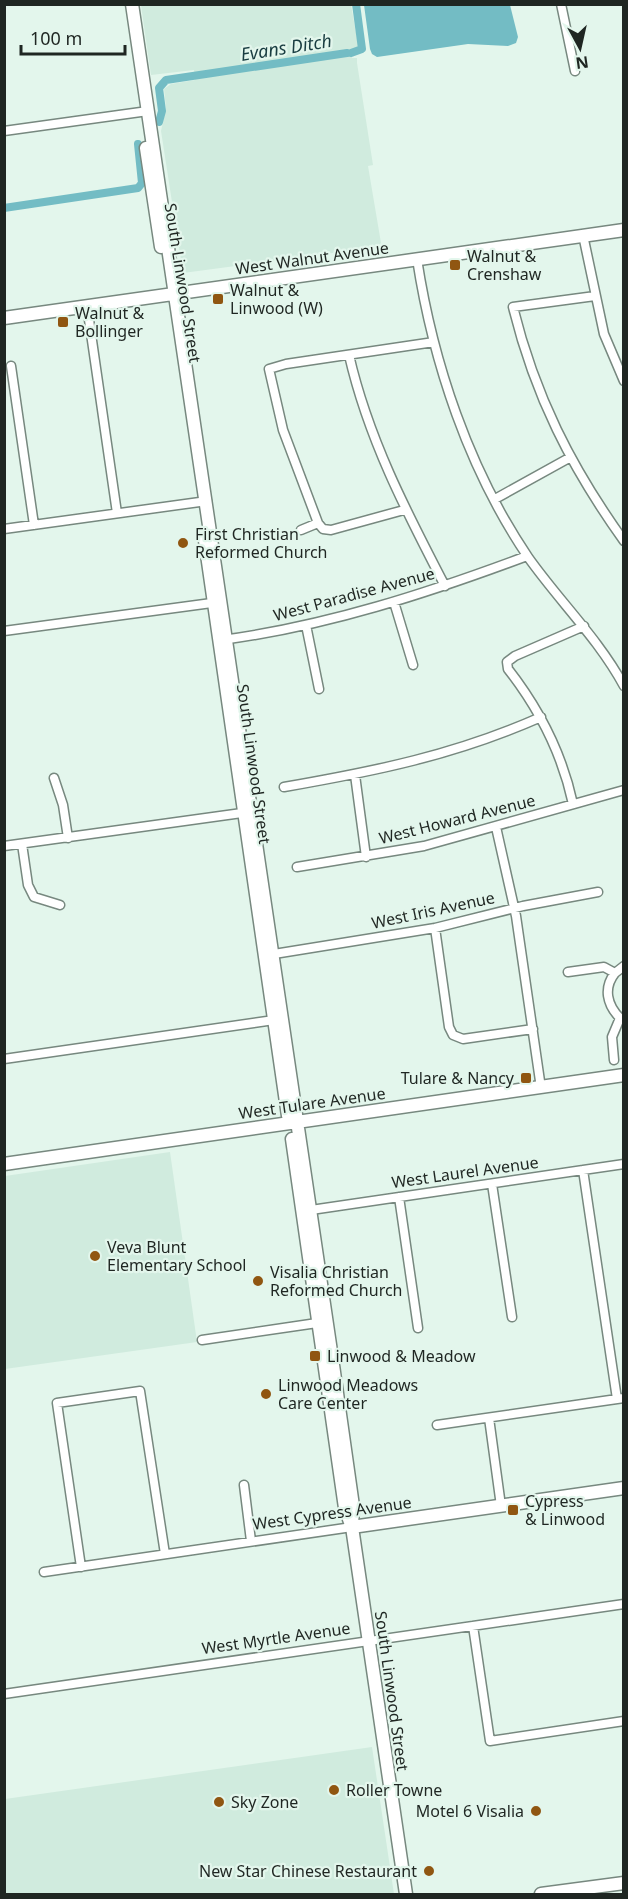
<svg xmlns="http://www.w3.org/2000/svg" width="628" height="1899" font-family="'Noto Sans',sans-serif">
<rect width="100%" height="100%" fill="#e3f6ec"/>
<!-- built -->
<path fill="#d0ebde" d="M141 5H351L359 49 350 50 352 58H357V63L373 165 368 166 381 243 377 247 183 273 161 131 166 108 164 89 171 84 195 80 194 70 151 75Z
M170 1152 197 1342 5 1369V1176Z
M372 1747 394 1894H5V1799Z"/>
<!-- water -->
<path fill="#73bcc4" d="M364 5H510L518 37 516 43 508 46 468 44 377 57 372 54 370 49Z"/>
<g fill="none" stroke-linecap="round" stroke-linejoin="round">
<!-- canal -->
<path stroke="#73bcc4" stroke-width="8" d="M351 53 362 49 356 4
M159 122 162 111 159 88 166 80 347 53
M4 208 138 188 142 183 138 144"/>
<!-- street casing -->
<g stroke="#77887f" stroke-width="11">
<path id="street" d="M561 4 575 71
M4 131 148 111
M583 235 604 334 624 381
M417 259C433 363 469 470 528 557 559 601 598 638 624 686
M595 296 513 307C535 396 571 467 624 541
M87 306 117 513
M349 355C368 438 406 511 445 586
M11 366 34 525
M495 499 569 458
M318 523 283 430 269 369 286 364 434 342
M4 529 207 501
M301 530 318 523 323 529 331 530 404 510
M394 602 413 665
M306 625 319 689
M4 631 219 602
M222 640C327 626 428 593 527 556
M355 775 366 857
M54 778 63 805 68 838
M284 787C376 771 455 755 541 717
M573 804C562 753 540 710 508 669L507 662 515 656 584 626
M496 827 516 916 541 1088
M22 844 28 885 34 897 60 905
M4 846 249 812
M297 867 424 846 624 790
M435 928 449 1027 453 1035 463 1039 533 1029
M274 954 435 928 523 906 598 892
M568 972 604 967 615 973 624 966
M4 1059 274 1020
M614 1060 612 1037 620 1018C607 1005 603 988 615 973
M583 1170 617 1399
M492 1184 512 1317
M399 1197 418 1328
M311 1210 624 1164
M202 1340 317 1323
M489 1418 501 1506
M437 1425 624 1398
M244 1485 251 1541
M81 1567 57 1403 140 1391 165 1554
M44 1572 352 1527
M473 1626 490 1741 624 1721
M4 1694 624 1604"/>
</g>
<!-- secondary casing -->
<g stroke="#77887f" stroke-width="15">
<path id="secondary" d="M132 4 333 1365 353 1506 352 1527 406 1894
M146 148 161 247
M4 318 624 230
M204 534 288 1116
M292 1139 345 1508 350 1522
M4 1164 624 1075
M352 1527 624 1488
M541 1894 624 1883"/>
</g>
<!-- street -->
<use href="#street" stroke="#fff" stroke-width="8"/>
<!-- secondary -->
<use href="#secondary" stroke="#fff" stroke-width="12"/>
</g>
<!-- markers -->
<g fill="#905611" stroke="#e3f6ec" stroke-width="2">
<rect x="449" y="259" width="12" height="12" rx="3"/>
<rect x="212" y="293" width="12" height="12" rx="3"/>
<rect x="57" y="316" width="12" height="12" rx="3"/>
<circle cx="183" cy="543" r="6"/>
<rect x="520" y="1072" width="12" height="12" rx="3"/>
<circle cx="95" cy="1256" r="6"/>
<circle cx="258" cy="1281" r="6"/>
<rect x="309" y="1350" width="12" height="12" rx="3"/>
<circle cx="266" cy="1394" r="6"/>
<rect x="507" y="1504" width="12" height="12" rx="3"/>
<circle cx="334" cy="1790" r="6"/>
<circle cx="219" cy="1802" r="6"/>
<circle cx="536" cy="1811" r="6"/>
<circle cx="429" cy="1871" r="6"/>
</g>
<g text-anchor="middle" dominant-baseline="central" stroke-width="4.5" stroke-linejoin="round" paint-order="stroke">
<!-- poi labels -->
<g font-size="16" fill="#1f2622" stroke="#e3f6ec" text-anchor="start">
<text x="467" y="256">Walnut &amp;<tspan x="467" dy="18">Crenshaw</tspan></text>
<text x="230" y="290">Walnut &amp;<tspan x="230" dy="18">Linwood (W)</tspan></text>
<text x="75" y="313">Walnut &amp;<tspan x="75" dy="18">Bollinger</tspan></text>
<text x="195" y="534">First Christian<tspan x="195" dy="18">Reformed Church</tspan></text>
<text x="514" y="1078" text-anchor="end">Tulare &amp; Nancy</text>
<text x="107" y="1247">Veva Blunt<tspan x="107" dy="18">Elementary School</tspan></text>
<text x="270" y="1272">Visalia Christian<tspan x="270" dy="18">Reformed Church</tspan></text>
<text x="327" y="1356">Linwood &amp; Meadow</text>
<text x="278" y="1385">Linwood Meadows<tspan x="278" dy="18">Care Center</tspan></text>
<text x="525" y="1501">Cypress<tspan x="525" dy="18">&amp; Linwood</tspan></text>
<text x="346" y="1790">Roller Towne</text>
<text x="231" y="1802">Sky Zone</text>
<text x="524" y="1811" text-anchor="end">Motel 6 Visalia</text>
<text x="417" y="1871" text-anchor="end">New Star Chinese Restaurant</text>
</g>
<!-- street labels -->
<g font-size="16" fill="#1f2622" stroke="#e3f6ec">
<text transform="translate(312 258) rotate(-8)">West Walnut Avenue</text>
<text transform="translate(183 283) rotate(81)">South Linwood Street</text>
<text transform="translate(354 594) rotate(-15)">West Paradise Avenue</text>
<text transform="translate(254 764) rotate(82)">South Linwood Street</text>
<text transform="translate(457 819) rotate(-14)">West Howard Avenue</text>
<text transform="translate(433 910) rotate(-12)">West Iris Avenue</text>
<text transform="translate(312 1103) rotate(-8)">West Tulare Avenue</text>
<text transform="translate(465 1172) rotate(-8)">West Laurel Avenue</text>
<text transform="translate(332 1513) rotate(-8)">West Cypress Avenue</text>
<text transform="translate(276 1638) rotate(-8)">West Myrtle Avenue</text>
<text transform="translate(392 1691) rotate(82)">South Linwood Street</text>
</g>
<!-- water labels -->
<g font-size="18" font-style="italic" fill="#193d41" stroke="#e3f6ec">
<text transform="translate(286 47) rotate(-9)">Evans Ditch</text>
</g>
</g>
<!-- border -->
<rect width="628" height="1899" fill="none" stroke="#1f2622" stroke-width="12"/>
<!-- north arrow -->
<g transform="translate(580 48) rotate(172)" stroke="#e3f6ec" stroke-width="4.5" paint-order="stroke">
<path d="M0-4.5L10 22L0 15L-10 22Z" fill="#1f2622"/>
<text y="-9" font-size="16" font-weight="bold" text-anchor="middle" fill="#1f2622">N</text>
</g>
<!-- scale -->
<path d="M21 45v9h104v-9" fill="none" stroke="#1f2622" stroke-width="3"/>
<text x="30" y="45" font-size="18" fill="#1f2622" stroke="#e3f6ec" stroke-width="4.5" paint-order="stroke">100 m</text>
</svg>
